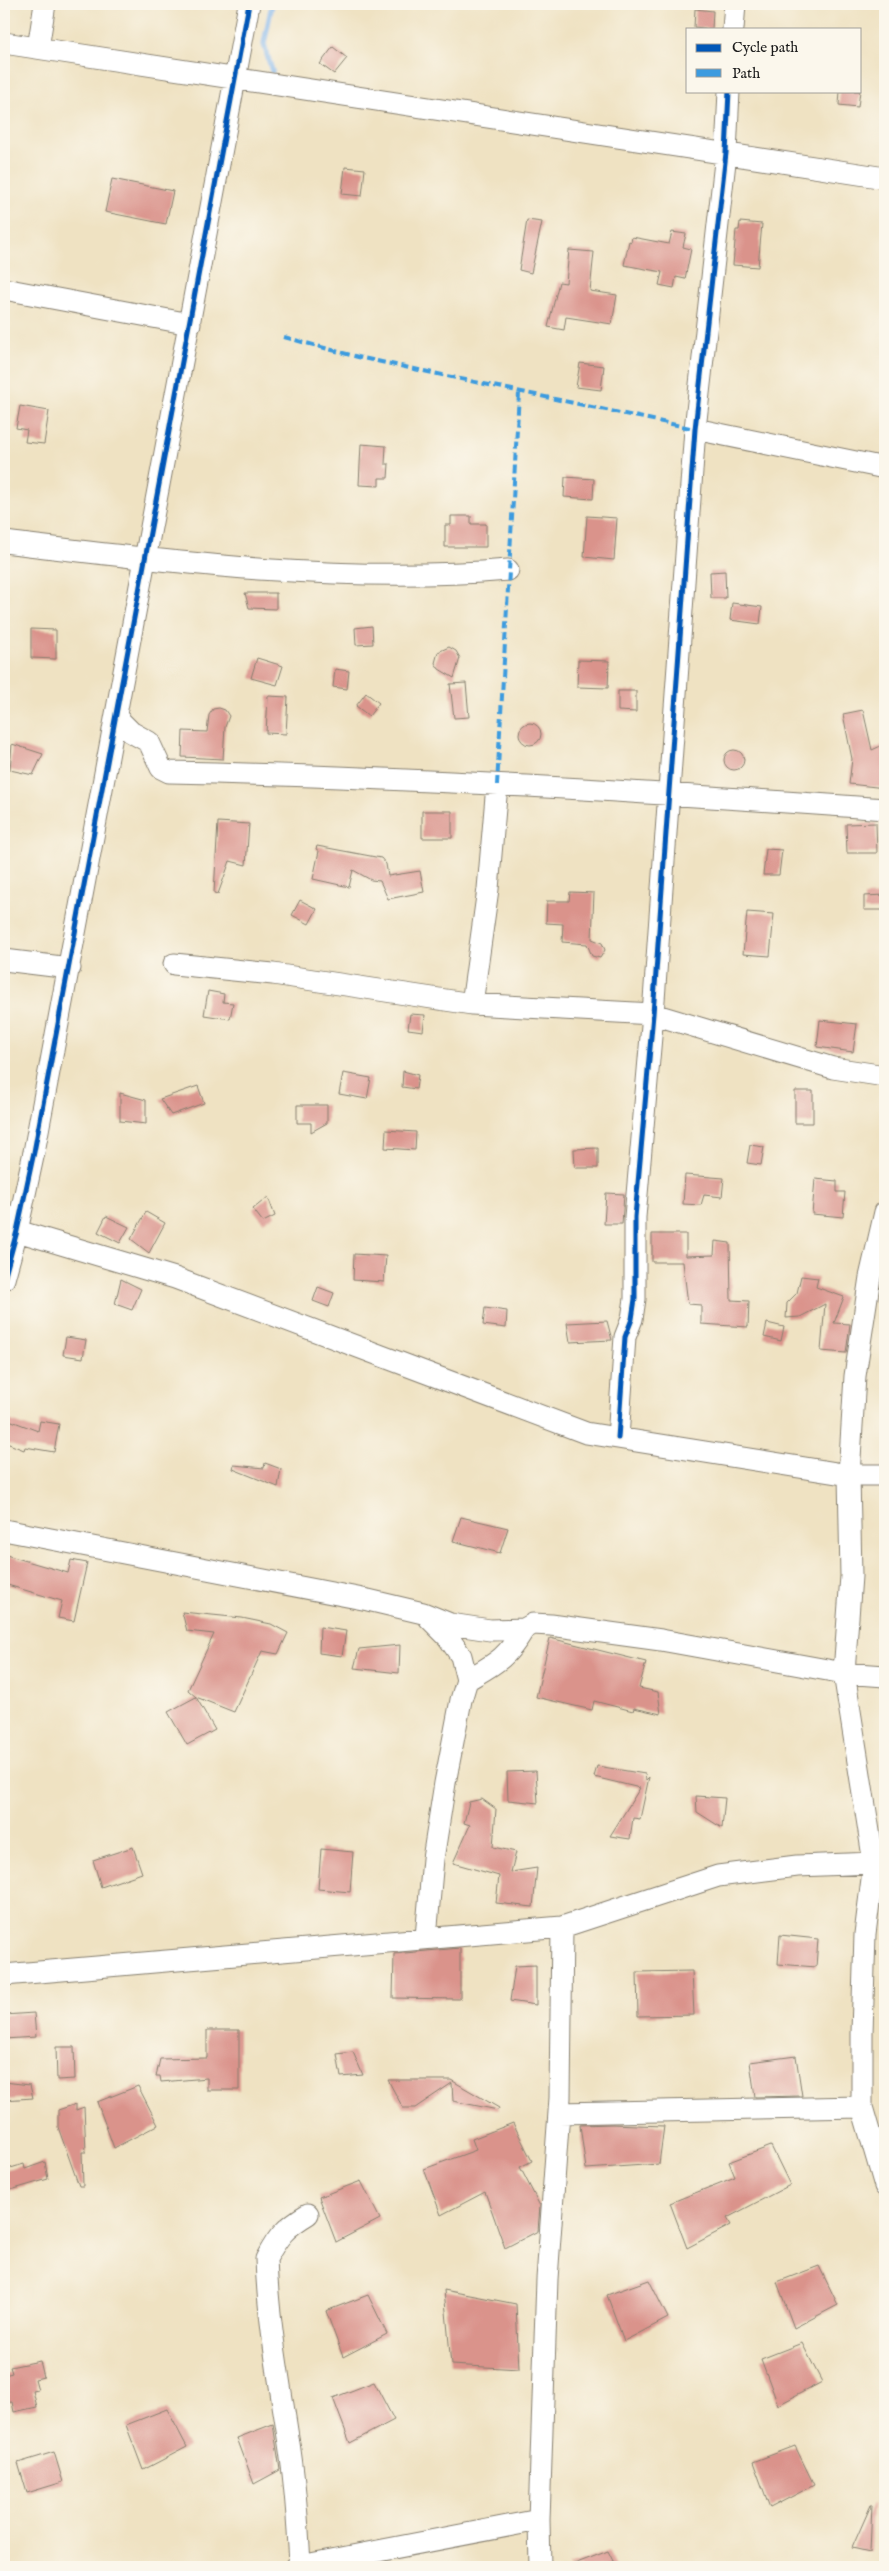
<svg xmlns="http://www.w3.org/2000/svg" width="889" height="2571" font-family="'IM FELL English',serif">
<rect width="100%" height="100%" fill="#fbf7ec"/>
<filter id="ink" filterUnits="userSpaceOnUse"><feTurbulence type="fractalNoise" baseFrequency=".02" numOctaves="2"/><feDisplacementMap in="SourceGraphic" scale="10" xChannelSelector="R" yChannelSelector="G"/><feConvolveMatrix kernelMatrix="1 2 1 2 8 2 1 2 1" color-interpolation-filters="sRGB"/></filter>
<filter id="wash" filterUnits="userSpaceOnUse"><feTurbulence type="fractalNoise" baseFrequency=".0096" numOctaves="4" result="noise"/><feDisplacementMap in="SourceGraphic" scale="20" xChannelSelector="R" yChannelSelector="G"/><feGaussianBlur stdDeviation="1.12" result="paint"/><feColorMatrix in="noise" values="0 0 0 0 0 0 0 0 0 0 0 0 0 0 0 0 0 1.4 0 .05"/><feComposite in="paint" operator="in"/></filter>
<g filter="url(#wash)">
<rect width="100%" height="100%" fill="#efe2c2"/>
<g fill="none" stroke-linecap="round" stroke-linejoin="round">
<!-- stream -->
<path stroke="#7db3ec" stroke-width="5.5" d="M272 4 264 44 272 71"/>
</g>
<g id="blocks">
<!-- building -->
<path fill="#da938b" d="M695 9 713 11 712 29 694 27Z
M333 47 347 58 334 74 320 64Z
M840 91H860L858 107 839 105Z
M345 167 365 169 362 196 342 194Z
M112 179 173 191 166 224 105 212Z
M527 220 542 222 531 273 519 270Z
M740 222 762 224 758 267 733 265 736 230H739Z
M672 232 686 234 683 247 691 249 685 279 676 277 674 288 659 285 662 272 624 265 629 241 631 242 632 237 669 244Z
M569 250 594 252 590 291 617 295 612 324 566 317 564 330 548 327 559 282 566 283Z
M580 363 604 366 601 390 576 387Z
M20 406 49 411 44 444 25 442 27 430 16 428Z
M361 444 386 446 385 464H389L388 478H379V486L359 485Z
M565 477 594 479 593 499 564 497Z
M451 516H471V524H486V547H445V525H451Z
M587 516 617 518 614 560 584 557Z
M725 571 726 598H711L710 572Z
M245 593H276V609L249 608Z
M732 603 762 607 760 624 730 620Z
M372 626 373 644 356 645 355 628Z
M31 629 56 630V659L31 658Z
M449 647 456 651 460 658 454 678 439 669 435 663 438 652Z
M257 658 283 666 277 685 251 678Z
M578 660 609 661 608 688 577 687Z
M335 669 349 671 347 689 333 687Z
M466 683 469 717 454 718 450 684Z
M618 691H636V712L618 711Z
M366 693 379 703 369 716 356 706Z
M268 696 288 697 286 734 266 733Z
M219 708 225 710 229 716 225 727 223 759 182 757 183 731 207 732 209 715 213 709Z
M863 710 872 750 885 744V788L849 784 852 759 843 714Z
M519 734a11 11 0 1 1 22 0a11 11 0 1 1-22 0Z
M12 744 43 754 33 775 10 770Z
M724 760a10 10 0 1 1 20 0a10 10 0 1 1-20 0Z
M422 811H452V838H422Z
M218 822 249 824 246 865 230 861 218 894 214 893Z
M876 823 877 853H847L846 824Z
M317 846 381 858 386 864 388 876 420 871 424 892 388 899 380 881 371 880 353 870 349 887 313 879 319 851 316 849Z
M766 849 782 850 779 875H763Z
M570 892 594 893 592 939 602 943 605 950 600 958 592 956 587 944 562 942 563 924 546 923 547 901H569Z
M885 895V910H864V896Z
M300 900 317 909 309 924 292 915Z
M747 912 774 914 770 956 743 954Z
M208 991 224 994 223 1002 233 1003 230 1019 204 1015Z
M410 1014 425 1015 423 1031 408 1029Z
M820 1020 857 1024 853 1052 817 1047Z
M403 1071 418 1075 416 1089 402 1087Z
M343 1073 371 1078 367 1099 339 1094Z
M198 1086 204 1103 171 1115 160 1099Z
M795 1091H813V1123H795Z
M120 1093 146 1100V1124L120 1121Z
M297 1105H327V1123L311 1132V1123H297Z
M386 1130 416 1132 415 1150 385 1148Z
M750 1145 764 1147 761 1165 747 1163Z
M598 1148V1168H575L574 1149Z
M685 1175 724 1178 722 1197 704 1195 701 1205 683 1204Z
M815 1179 837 1181V1192H845L843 1217 812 1214Z
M606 1193 624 1194 622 1224H604Z
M268 1197 275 1216 263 1222 253 1209Z
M146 1212 165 1223 149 1253 131 1239Z
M106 1216 129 1227 120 1243 98 1232Z
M652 1234H686V1256L714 1255 715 1241 730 1243 731 1300 749 1301 748 1327 701 1324V1305L688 1304 683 1262H652Z
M354 1254 386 1256 384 1282 353 1280Z
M801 1276 818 1278 816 1287 844 1297 834 1323 850 1324 846 1353 821 1351 825 1304 800 1317 786 1318 787 1303 797 1293Z
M121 1279 141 1289 132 1310 115 1304Z
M318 1287 334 1293 329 1307 313 1301Z
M485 1308 507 1311 506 1328 483 1325Z
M607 1321 612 1340 570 1342 567 1323Z
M767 1323 784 1327 781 1341 764 1337Z
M66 1337 86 1340 83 1358 63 1355Z
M4 1418 38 1431 40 1421 59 1424 54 1452 25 1447 24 1450 4 1442Z
M265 1463 281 1469 278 1487 233 1469 234 1465 264 1468Z
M461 1517 508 1528 500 1553 453 1541Z
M6 1555 68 1573 71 1560 87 1563 74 1621 58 1618 62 1601 4 1584Z
M182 1612 242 1618 271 1624 288 1633 278 1654 262 1651 234 1712 196 1697 188 1690 214 1634 187 1631Z
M320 1627 346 1631 342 1656 319 1653Z
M550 1638 646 1662 639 1688 658 1692 661 1714 634 1708 633 1711 594 1701 592 1710 536 1697Z
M400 1645 399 1673 354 1668 359 1649Z
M196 1697 215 1730 187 1745 168 1712Z
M597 1766 645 1774 646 1780 649 1777 640 1819 633 1818 630 1839 610 1836 640 1788 594 1777Z
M536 1771 538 1803 508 1800 507 1772Z
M696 1796 725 1798 722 1828 697 1812Z
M482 1799 496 1809 493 1847 516 1852 511 1872 537 1868 533 1907 496 1903 499 1876 453 1863 470 1825 464 1823 469 1802Z
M133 1847 142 1873 101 1887 93 1860Z
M321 1849 353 1852 350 1892 318 1889Z
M780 1935 818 1939 816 1967 778 1964Z
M460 1948V1999L393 1998 394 1954Z
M536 1965V2005L510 2001 515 1966Z
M692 1971 694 2015 638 2016 637 1972Z
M34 2013 36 2037 4 2039V2015Z
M207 2030H239V2090H207V2078L161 2082 160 2076H156L160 2059 207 2058Z
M56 2047H74L75 2079 57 2080Z
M353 2052 363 2075 341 2077 337 2054Z
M796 2056 802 2096 755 2097 750 2062Z
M388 2080H451L499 2108 498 2110 453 2101 452 2083 415 2108H403Z
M4 2082 30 2085 33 2098 4 2100Z
M138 2086 158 2125 114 2148 97 2102Z
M76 2104V2110L84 2107 86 2152H82L83 2186H79L58 2127V2110Z
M513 2123 532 2161 520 2167 540 2206 538 2231 505 2248 485 2192 441 2215 424 2169 476 2150 472 2139Z
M612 2124 664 2126 659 2164 586 2169 580 2125Z
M771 2146 790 2185 727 2218 731 2225 687 2248 670 2203 735 2177 729 2162Z
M45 2162 48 2179 4 2192V2170L24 2164 25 2169Z
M361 2181 380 2219 336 2242 319 2197Z
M819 2266 838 2305 794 2328 777 2282Z
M649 2280 668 2318 624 2341 607 2295Z
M444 2290 516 2304 519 2369 451 2365Z
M368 2295 387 2334 343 2357 326 2311Z
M802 2343 822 2382 778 2405 761 2359Z
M40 2361 44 2377 35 2379 38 2390 33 2391 37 2407 14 2412 12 2402 4 2403V2375L12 2373 10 2367Z
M374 2382 394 2420 350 2443 333 2398Z
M167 2409 187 2447 143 2470 126 2425Z
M273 2424 280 2470 254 2484 237 2438Z
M795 2446 814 2485 770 2508 753 2462Z
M54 2452 63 2482 27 2493 18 2463Z
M871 2505H872L870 2552 852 2548Z
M608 2551 616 2567H569V2566Z"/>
</g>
</g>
<g filter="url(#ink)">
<use href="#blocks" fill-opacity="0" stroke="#867f6f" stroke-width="1"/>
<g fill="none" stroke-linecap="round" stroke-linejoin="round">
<!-- street casing -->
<g stroke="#867f6f" stroke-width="23">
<path id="street" d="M733 29 735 4
M4 43 885 178
M38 48 45 4
M4 289 190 324
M695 429 885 468
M4 542C171 562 339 584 508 570
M117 718 131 732 149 742 161 768 169 772C408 777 647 792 885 809
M4 960 70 968
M174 964 273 974 472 1004 653 1014 833 1068 885 1076
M472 1004 488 889 497 785
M885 1212 870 1277 855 1376 849 1475 851 1576 844 1673 874 1863 865 1934 862 2033V2107L885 2186
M4 1227 175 1278 586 1433 849 1475H885
M4 1279 17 1231 34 1152 249 4
M618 1438 625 1337 632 1319 635 1299V1217L653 1014 695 429 726 153 729 91
M4 1530 368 1600 423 1613 450 1624 490 1630 524 1629 533 1624 551 1625 661 1640 844 1673 885 1676
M467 1680C496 1663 506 1659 524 1629
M426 1937 433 1859 445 1783 461 1700 467 1680 461 1656 448 1637 429 1618
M4 1975 562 1927 718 1876 797 1866 874 1863 885 1859
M559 2113 862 2107
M300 2566C298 2523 295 2480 288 2437 279 2378 268 2319 266 2259 278 2236 286 2227 308 2214
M295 2567 539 2520
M540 2567 539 2520 547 2279 560 2098 562 1927"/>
</g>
<!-- street -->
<use href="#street" stroke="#fff" stroke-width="21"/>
<!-- quiet -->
<path stroke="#3c9bdf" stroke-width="4" stroke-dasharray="8 4" stroke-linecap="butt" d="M284 337 358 357 695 429
M497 785 519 393"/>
<!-- cycleway casing -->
<g stroke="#fbf7ec" stroke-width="8">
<path id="cycleway" d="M4 1279 17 1231 34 1152 249 4
M618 1438 625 1337 632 1319 635 1299V1217L653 1014 695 429 726 153 729 91"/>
</g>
<!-- cycleway -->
<use href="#cycleway" stroke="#0057b8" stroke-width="5"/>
</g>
</g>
<!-- margin -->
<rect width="889" height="2571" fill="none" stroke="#fbf7ec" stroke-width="20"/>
<!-- legend -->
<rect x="686" y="28" width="175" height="65" fill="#fbf7ec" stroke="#a29f99"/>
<rect x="696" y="44" width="25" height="8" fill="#0057b8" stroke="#a29f99"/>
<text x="732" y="52" font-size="15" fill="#1c1c1c">Cycle path</text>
<rect x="696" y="69" width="25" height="8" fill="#3c9bdf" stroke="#a29f99"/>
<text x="732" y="78" font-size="15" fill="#1c1c1c">Path</text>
</svg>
